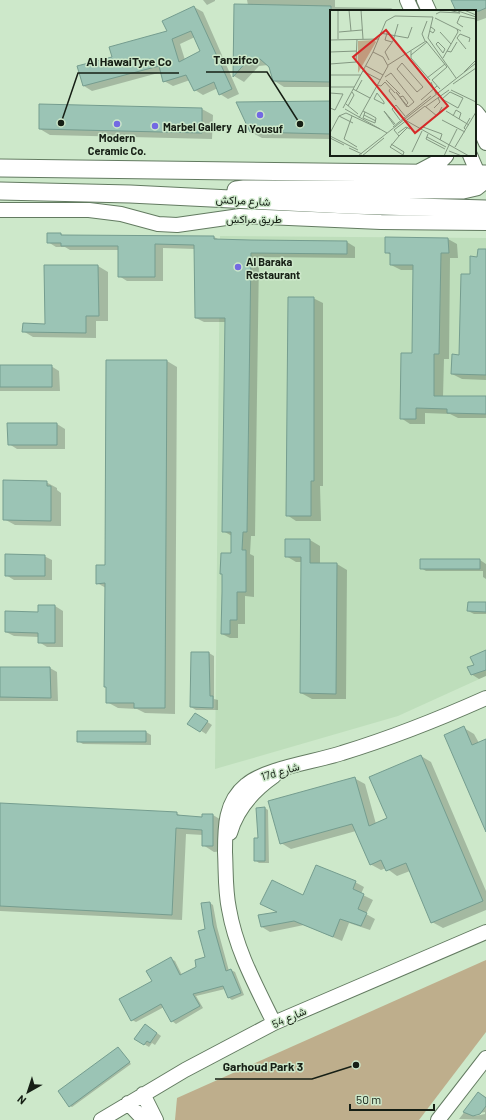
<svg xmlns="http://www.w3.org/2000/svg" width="486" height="1120" font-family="Barlow,Vazirmatn,sans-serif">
<rect width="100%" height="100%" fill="#cde8ca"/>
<!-- built -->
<path fill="#bedebb" d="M220 236 486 238V676L398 716 215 769Z"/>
<!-- green -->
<path fill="#beae8c" d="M486 960V1032L419 1120H175L177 1098Z"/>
<!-- shadow -->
<path fill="#0003" fill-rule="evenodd" d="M203 0H215V1L207 5Z
M247 0H335V7L391 8 396 11H331V87H284L273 80 268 65 259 66 244 82 234 76 235 5H248Z
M452 0H486V18L475 22V11H457Z
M194 7 203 12 239 94 228 99 220 94 218 88 203 95 195 90 190 80 173 86 164 81 162 72 92 91 84 86 79 67 113 58 168 31ZM195 37 201 52 185 60 180 44Z
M331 102V139L262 138 251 132Z
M40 105 202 109 213 115 212 139 50 135 40 129Z
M48 234H61L64 236 214 237 220 240 347 242 355 247V258L259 257 255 536H251L250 554 254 556V597L245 596V624H238V638H230L222 634 223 575 221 573 232 554V536L223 531 226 322H204L196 318 195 249 163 248V281H127L119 276V250H70L65 247H56L48 242Z
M448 239 457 244 458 258H450L449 359H444L443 397H486V418H458L450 414 425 413V424H410L401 418 413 354 414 270H401L391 265V255L386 252Z
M486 250V380L462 379 452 374 460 356 471 275 478 258Z
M45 266H98L108 272V321H96V338L33 337 23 331 46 325Z
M313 298 323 303V486H320L321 521H296L287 515Z
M167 361 177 367 175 714 145 713 137 709 118 708 107 702 106 588 97 583 106 566Z
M0 366H51L59 371 60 391H0Z
M8 424H57L65 429V449H17L9 444Z
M46 482 57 488V490L61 493V526L15 525 4 519Z
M286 540H310L320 546V564H337L347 570 346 699H312L301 693 302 562H296L286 556Z
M44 556 52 560V580H14L6 575Z
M421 560H480L486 564V579L483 577V571H426L421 568Z
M486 603V614H474L468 611Z
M55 606 63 611V647H47L39 642V637L14 636 6 632 39 613Z
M486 651V676L479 679 471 674 475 665Z
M192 653H209L214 656V699L218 700V710H196L191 707Z
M0 668H50L57 672 58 701H0Z
M200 717 212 725 206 734 189 723Z
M464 728 474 734 479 743 486 740V829Z
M146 732 151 735V745L83 744 78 741Z
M421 756 431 762 486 891V910L443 928 432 922 410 871 397 876 386 868 381 870 370 864 356 831 291 849 281 843 354 778 365 784 376 824 388 819Z
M0 804 176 813 183 817 203 818 213 815 223 821 224 851 214 852 203 845V835L186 834 182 920 0 911Z
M265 808 268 810 269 863H259L255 860Z
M355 882 364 887 361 894 373 900 366 914 375 919 370 930 349 923 342 941 304 925 270 932 262 927 278 913 304 896Z
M210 903 213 905 217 927 229 971 231 970 235 972 244 995 232 1000 228 997 225 989 196 996 203 1008 176 1024 172 1021 164 1007 136 1022 132 1020 153 981 171 959 175 961 182 975 198 967 206 958V930Z
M150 1028 161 1036 155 1045 152 1043 149 1047 144 1044Z
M118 1048 131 1064 72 1107 70 1106Z
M479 1093 486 1097V1120L459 1119ZM485 1112V1114L475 1116V1114Z"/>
<!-- building -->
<path fill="#9bc4b5" stroke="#759d8f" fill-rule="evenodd" d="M451 0H486V8L479 11H456Z
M234 4 331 6V82L273 81 269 67 260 59 248 60 233 77Z
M194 6 232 89 219 95 214 82 194 91 186 75 163 82 159 66 83 86 77 66 112 57 109 47 167 31 162 21ZM191 31 200 51 179 62 172 39Z
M331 101V134L250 132 236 102Z
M39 104 202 108V133L39 129Z
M47 233H61V235L214 236V239L251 240 347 241V254L251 253 247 532H243L242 550H246V592H237V620H230V634H221L222 592V574H220L221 553H231V532H222L225 318H195L194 245 155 244V277H118V246H61V243H47Z
M385 237 448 238 449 253H441L439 354H434V396H486V414L447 413V409L416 408V419H400L401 353H412L413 265H390V253H385Z
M478 249H486V375L451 374 452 354 459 355 461 274H470V256L477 257Z
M44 265H98L99 316H86V333L22 332 23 323 45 324Z
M288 297H314V481H311V516H286Z
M106 360H167L165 708H134V703H106V687H104L105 583 96 584V565H105Z
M0 365H52V387H0Z
M7 423H57V445H8Z
M3 480 47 481V486H51V521L3 520Z
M285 539H310V563H337L336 694 300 693 301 557H285Z
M5 554 45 555V576H5Z
M420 559H480V569H420Z
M468 602H486V612L467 611Z
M38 605H55V643H38V633L5 632V611L38 612Z
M486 650V670L471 675 467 667 474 665 470 657Z
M191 652H209L210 696H213V708L190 707Z
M0 667H50L51 698 0 697Z
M195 713 208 721 200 732 187 724Z
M464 726 472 745 486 739V832L444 735Z
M77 731H146V742H77Z
M421 755 483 901 431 923 406 863 386 871 381 860 370 865 352 824 280 844 268 801 355 777 369 826 387 818 369 777Z
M0 803 177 812V815L202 817V814H213V846H202V830L176 828 172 915 0 906Z
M265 807V861H254V838H258L256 808Z
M316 865 356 881 353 889 364 894 358 909 367 913 361 926 340 919 333 937 294 921 261 927 258 915 277 912 260 904 272 880 303 895Z
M210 902 213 925 226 971 231 969 241 993 228 998 223 986 193 994 200 1006 171 1022 161 1004 131 1021 119 999 152 981 146 971 171 957 180 975 196 967 195 960 205 957 198 931 205 929 201 903Z
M145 1024 157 1033 150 1043 147 1041 144 1045 134 1039Z
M118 1047 130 1062 69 1107 58 1091Z
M478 1092 486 1098V1106L480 1114 473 1116 463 1112Z"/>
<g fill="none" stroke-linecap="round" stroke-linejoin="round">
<!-- minor casing -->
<g stroke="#637b61" stroke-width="16">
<path id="minor" d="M407 0 412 11
M424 0 429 11
M475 118 486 143
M470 155 482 183
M0 210H89L121 214 158 224 177 225 240 216 381 222 486 223
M230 833C237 808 254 790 274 776
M274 1023C256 986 236 950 229 909 225 890 226 871 225 852 225 827 225 802 246 785 266 768 315 762 342 753 391 738 439 719 486 698
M143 1094 156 1120
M128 1103 144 1120
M101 1120 185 1070 274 1023 486 932
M438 1120 486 1058"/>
</g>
<!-- major casing -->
<g stroke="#637b61" stroke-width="19">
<path id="major" d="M475 113 486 127
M0 168 486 174
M419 173 436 164 445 155
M236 190 244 189 463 190 476 187 486 179
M0 191 130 194 348 205 486 209"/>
</g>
<!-- minor -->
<use href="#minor" stroke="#fff" stroke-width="14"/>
<!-- major -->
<use href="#major" stroke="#fff" stroke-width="17"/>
</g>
<!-- markers -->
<g fill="#7369e3" stroke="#cde8ca" stroke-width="1.5">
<circle cx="260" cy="115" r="4"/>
<circle cx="117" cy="124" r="4"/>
<circle cx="155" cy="126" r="4"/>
<circle cx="238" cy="267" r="4"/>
</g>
<g text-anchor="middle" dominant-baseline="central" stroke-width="3" stroke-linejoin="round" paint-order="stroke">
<!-- poi labels -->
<g font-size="11" font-weight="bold" fill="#161f15" stroke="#cde8ca" text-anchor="start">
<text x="163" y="126">Marbel Gallery</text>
<text x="260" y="128" text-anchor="middle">Al Yousuf</text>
<text x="117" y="137" text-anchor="middle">Modern<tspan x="117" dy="13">Ceramic Co.</tspan></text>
<text x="246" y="261">Al Baraka<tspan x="246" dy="13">Restaurant</tspan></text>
</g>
<!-- street labels -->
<g font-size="11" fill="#161f15" stroke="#cde8ca">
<text transform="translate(243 200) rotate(3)">شارع مراكش</text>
<text x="254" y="218">طريق مراكش</text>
<text transform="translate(280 771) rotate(-16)">17d شارع</text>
<text transform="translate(289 1017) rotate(-24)">شارع 54</text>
</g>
</g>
<!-- overview -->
<g transform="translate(330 10)">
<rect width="146" height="146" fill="#cde8ca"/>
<path d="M44 30 46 32 28 63V31Z" fill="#beae8c"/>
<path fill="none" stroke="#849882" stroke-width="1" d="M8 0V29M19 0 21 21M31 0 33 29M134 0 146 5M128 1 146 7M106 4 110 2 130 3 119 0M103 7 98 28 126 68M105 8 131 21M133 17 127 13 130 6 146 9M100 21 103 23 105 20 101 17M9 22 32 20M110 22 121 34M50 23 78 28 82 17M57 23 55 30 62 32M127 28 130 24 140 28 139 32M127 28 136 39M0 30 49 29M95 31 92 24 97 11M108 32 115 39 113 43 106 34ZM81 41V48L100 70M117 41 121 42 127 32M0 42 27 41M81 45 97 32M113 48 128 22 127 19M59 50 55 42 63 31 68 14M72 53 93 77 87 82 67 59ZM0 54 26 52 27 29M58 55 96 31 117 57 102 70M36 56 53 65M33 61 50 70M134 62 146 50M0 65H31M55 67 61 63 84 92 78 97M97 68 115 54M56 70 70 84M102 70 110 79M101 72 106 84M123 74 146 58M47 75 51 76 55 72 65 83M0 77H24M23 79 40 88M60 79 59 81 66 90M121 80 146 92M26 81 32 70M120 82 133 88 128 98 112 89ZM0 83 13 84 5 100 0 98M47 83 54 92V94L44 89ZM70 87 73 86 78 93 76 95M91 90 107 76M16 94 28 104M18 96 24 85 22 82M77 97 66 82 78 97M95 97 119 80M96 97 107 106 112 97M13 98 43 42 56 11 65 6 103 7M104 98 110 92 108 88M15 99 57 123M33 101 41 105 46 108 45 113 33 108 35 102M116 101 139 115M34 105 46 111M9 106 16 103 50 119M9 106 23 113M22 106 14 129 27 137M123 106 126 100 131 103 129 109M29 108 58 56 53 47 43 42M70 110 62 99 66 95 75 106M75 110 139 146M112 110 135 122M64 115 54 101 65 114M63 117 101 86M93 117 112 124 110 130M64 120 69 126 78 117M64 120 95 96M136 120 134 118 140 108M0 123 9 106M68 123 76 117 80 119M98 124 96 129 115 139M0 126 28 140M69 126 60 137 73 145M97 127 116 137M0 128 14 135M61 134 74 142 73 145M119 135 127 119M125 137 146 102M19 138 32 144M119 141 132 146M82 142 92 121M28 146 146 53M32 146 54 128M114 146 119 135"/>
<path fill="#d62828" fill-opacity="0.15" stroke="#d62828" stroke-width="2" d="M56 20 118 96 85 123 23 47Z"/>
<rect width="146" height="146" fill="none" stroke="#161f15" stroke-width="2"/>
</g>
<!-- callouts -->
<path fill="none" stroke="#161f15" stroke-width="1.5" d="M300 124L267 72H206M61 123L78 73H179M356 1065L312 1079H215"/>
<g fill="#161f15" stroke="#cde8ca" stroke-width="1.5">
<circle cx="300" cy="124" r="4"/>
<circle cx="61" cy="123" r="4"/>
<circle cx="356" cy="1065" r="4"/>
</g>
<g font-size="12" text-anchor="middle" font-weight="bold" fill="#161f15" stroke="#cde8ca" stroke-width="3" stroke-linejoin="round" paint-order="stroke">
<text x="236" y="64">Tanzifco</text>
<text x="129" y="66">Al HawaiTyre Co</text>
<text x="263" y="1071">Garhoud Park 3</text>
</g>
<!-- north arrow -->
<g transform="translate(28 1092) rotate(219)" stroke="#cde8ca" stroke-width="3" paint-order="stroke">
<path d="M0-3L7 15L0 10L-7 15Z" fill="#161f15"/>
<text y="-6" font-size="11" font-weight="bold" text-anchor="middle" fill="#161f15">N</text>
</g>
<!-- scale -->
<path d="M350 1104v6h84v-6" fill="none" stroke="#161f15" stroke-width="2"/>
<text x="356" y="1104" font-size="12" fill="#161f15" stroke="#cde8ca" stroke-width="3" paint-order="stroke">50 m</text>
</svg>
